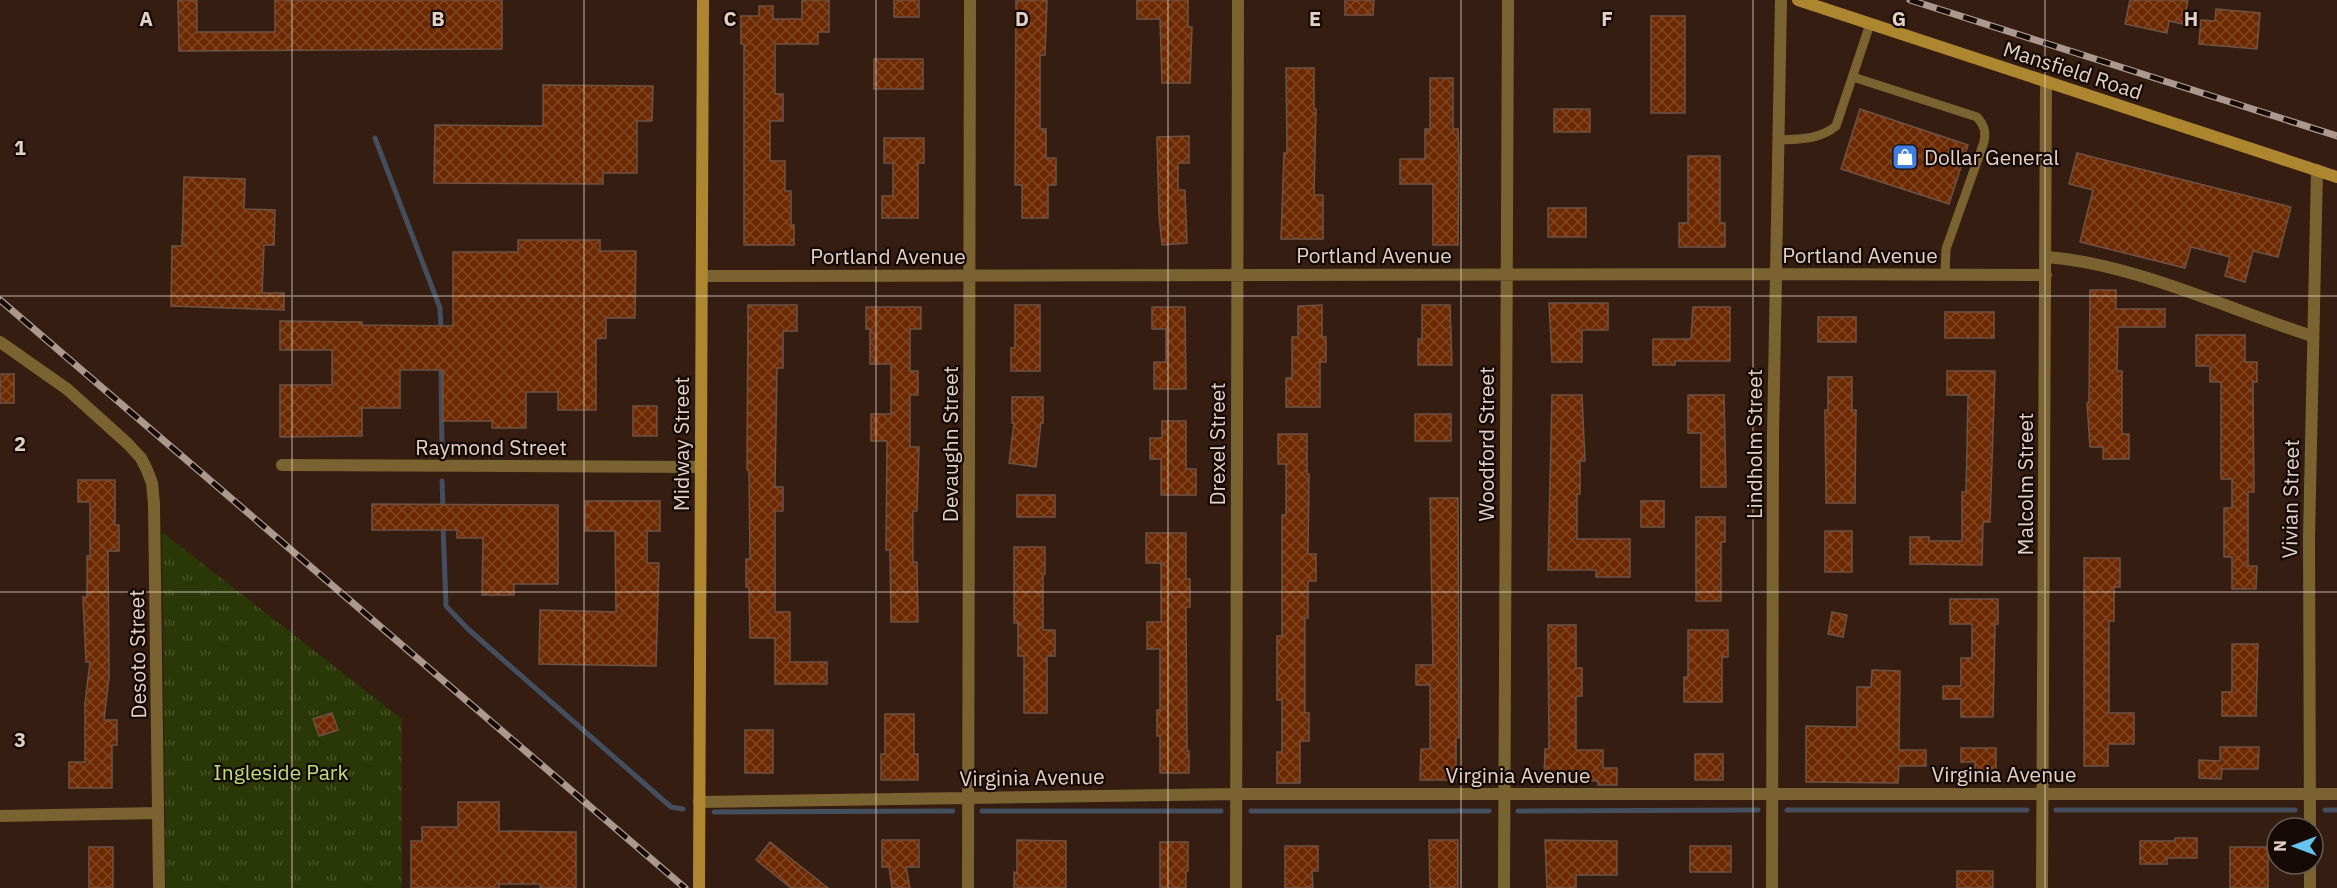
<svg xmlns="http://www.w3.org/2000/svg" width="2337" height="888" font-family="'IBM Plex Sans',sans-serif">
<defs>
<pattern id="park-tufts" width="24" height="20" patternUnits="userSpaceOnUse" patternTransform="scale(1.5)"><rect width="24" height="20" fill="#293806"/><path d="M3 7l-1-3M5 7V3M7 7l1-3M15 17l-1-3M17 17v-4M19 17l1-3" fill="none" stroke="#485429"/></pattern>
<pattern id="building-cross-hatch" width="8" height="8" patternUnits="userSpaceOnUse" patternTransform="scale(1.5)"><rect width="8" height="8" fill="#6d2a02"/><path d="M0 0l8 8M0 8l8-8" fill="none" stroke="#824826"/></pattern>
</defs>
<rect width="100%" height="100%" fill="#351d11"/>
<!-- park -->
<path fill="url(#park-tufts)" d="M162 532 402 719V888H166Z"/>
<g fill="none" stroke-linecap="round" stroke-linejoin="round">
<!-- stream -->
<path stroke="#444e5f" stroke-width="5" d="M375 138 440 308 441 331
M441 364 442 452
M442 481 443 510
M443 525 446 606 468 629 671 807 683 809
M1787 810H2027
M2056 810H2295
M2325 810H2337
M982 811H1221
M1251 811H1489
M1518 811 1758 810
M714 812 953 811"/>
</g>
<!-- building -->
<path fill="url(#building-cross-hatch)" stroke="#6e5245" stroke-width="1.5" d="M178 0H197V32H275V0H502V49L179 51Z
M802 0H829V32H818V44H775V94H783V121H770V161H785V191H791V225H794V245H744V44H741V16H759V6H773V19H802Z
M894 0H919V17H894Z
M1016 0H1047L1045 55H1040V129H1046V158H1056V185H1048V218H1022V185H1015Z
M1137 0H1188V27H1192L1190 83H1162L1160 19H1137Z
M1345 0H1374L1373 15H1345Z
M2130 0H2188L2183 24 2169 21 2167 33 2125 24Z
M2216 9 2260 13 2257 49 2199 44 2201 20 2215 21Z
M1651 16H1685V113H1651Z
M874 59H923V89H874Z
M1286 68H1314V109H1316L1314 195H1323V239H1281L1284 153H1287Z
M1430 78H1453V129H1458L1459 159 1458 245H1433V184H1400V159H1425V129H1430Z
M543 85 653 86 652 121H637V173H603V184L434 183 435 125 543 126Z
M1554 109H1590V132H1554Z
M1860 109 1968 145 1949 204 1841 169Z
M1189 136V163H1178V190H1185L1187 243 1162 245 1159 215 1157 137Z
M884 138H924V163H918V218H882V196H893V163H884Z
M2077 153 2291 207 2278 257 2253 251 2245 282 2225 276 2230 257 2191 247 2185 268 2080 242 2093 190 2069 184Z
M1688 156H1720V223H1725V247H1679V223H1688Z
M184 177 245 179 244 209 275 210 274 245H264L262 293H284V310L171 306 172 246H182Z
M1548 208H1586V237H1548Z
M518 240H600V251H636L635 318H606V338L596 339V410H558V392H526V428H492V421H443V370H400V408H362V436L280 437V385H332V350H280V321L362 322V325L453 326V252H518Z
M2090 290H2116V309H2165V327H2118L2117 371H2122V434H2129V459H2103V447H2090L2087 403H2089Z
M1549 303H1608V330H1582V362H1552Z
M748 305H797V331H783V368H777L775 487H783V511H775V612H790V662H827V684H775V638H750L749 587H746V559H750L749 470H747Z
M1015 305H1040V371H1011V348H1015Z
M1322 305V337H1326V362H1320V407H1286V378H1292V337H1298V306Z
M1422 305H1450L1452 365H1418V339H1422Z
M866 307H921V329H910V371H918V395H910V447H919L917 511H913V562H917L918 622H891L890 550H886L887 441H871V414H891V364H870V329H866Z
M1152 307H1185L1186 389H1154V362H1166V329H1152Z
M1693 307H1730V361H1675V365H1653V339H1691Z
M1945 312H1994V338H1945Z
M1818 317H1856V342H1818Z
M2196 335H2245V362H2257V382H2253L2254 492H2248V566H2257L2256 589H2232V557H2224V508H2232V479H2221V382H2210V366H2196Z
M1947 371H1995L1990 522H1983L1982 565 1910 564V537H1929V541H1962V492H1966L1968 395H1947Z
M0 374H14V403H0Z
M1828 377H1852V410H1856L1855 503H1826L1825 410H1828Z
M1552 395H1582L1585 461H1580V494H1577V539H1630V577H1596V570H1548Z
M1688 395H1724L1726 487H1701V433H1688Z
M1012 397H1043V423H1041L1036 467 1009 463 1014 423H1012Z
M633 406H657V436H633Z
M1415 414H1451V441H1415Z
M1162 421H1186V469H1196V495H1161V459H1150V438H1162Z
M1278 434H1307V474H1309L1308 554H1316V581H1308V618H1305V713H1309V741H1300V783H1277V752H1282V700H1277V636H1282V515H1286V464H1278Z
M78 480H115V525H119V551H108L109 677 104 720H117V745H112V788H69V762H85V703L90 662H86L83 597H87V556H90V502H78Z
M1017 495H1055V517H1017Z
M1430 498H1458L1459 738H1456V780H1420L1421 749H1430V685H1416V665H1433Z
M585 501H660V531H647V563H659L656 666 539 664 540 610 616 612 615 531H585Z
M1641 501H1664V527H1641Z
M372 504 558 505V584H514V595H482L483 538H457V530H372Z
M1696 517H1725V542H1721V601H1696Z
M1825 531H1852V572H1825Z
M1146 533H1186V579H1190V607H1186L1187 751H1189V773H1160V736H1157V710H1160V649H1147V622H1161V563H1146Z
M1014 547H1045V574H1043V630H1055V656H1047V713H1024V656H1018V623H1014Z
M2084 558H2120V587H2114V621H2109V713H2134V744H2108V766H2084Z
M1950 599H1998V624H1995L1993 717H1961V699H1943V686H1961V658H1972V624H1950Z
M1832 612 1847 615 1843 637 1828 634Z
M1548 625H1576V668H1582V696H1576V750H1603V768H1617V785H1598V781L1544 780 1545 749H1549Z
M1688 630H1728V657H1722V702H1684V677H1688Z
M2232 644H2258L2256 716H2222V692H2232Z
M1872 670 1900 671 1899 750H1926V766H1899L1898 783 1806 782V726L1857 727V687H1871Z
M332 713 338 730 319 736 313 719Z
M885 714H914V754H918V780H881V754H885Z
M745 730H773V773H745Z
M2220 747H2259L2258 769H2222L2221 779 2199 778V760L2220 761Z
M1961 748H1996V775H1975V762H1961Z
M1695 754H1723V780H1695Z
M458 802H499V831L576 832V888H540V884H499V888H411V841H422V827H458Z
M2175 838H2197V858H2167V864H2140V841H2175Z
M882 840H919V867H906L910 888H892L889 867H882Z
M1017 840 1066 841V888H1014V872L1017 873Z
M1429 840H1458V888H1430Z
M1545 840 1617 841V875H1576V888H1547Z
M770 842 828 888H791L756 860Z
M1160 842H1188V871H1186V888H1160Z
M1285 846H1318V871H1312L1313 888H1285Z
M1690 846H1731V872H1690Z
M89 847H113V888H89Z
M2230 847H2268V888H2230Z
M1957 871H1993V888H1957Z"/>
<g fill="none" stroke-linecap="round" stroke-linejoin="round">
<!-- lane -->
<path stroke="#7b6331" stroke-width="9" d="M1853 77 1977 117C1984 125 1986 131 1984 142L1946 249 1945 275
M1778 140C1799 139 1819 140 1836 126L1870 24"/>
<!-- street -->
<path stroke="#7b6331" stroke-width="12" d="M2046 257C2132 263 2228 309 2312 336
M702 276 1775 274 2046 275
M0 342 67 389 127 443 141 458 147 470 152 483 154 504 159 888
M282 465 701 467
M699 802 1236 794H2337
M0 816 158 813
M2310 828 2309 537 2317 170
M2310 864V888
M968 888 970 0
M1236 888 1238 0
M1504 888 1508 0
M1772 888 1773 437 1781 0
M2042 888 2046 81"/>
<!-- secondary -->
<path stroke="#ad862f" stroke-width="12" d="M1798 0 2337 177
M699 888 703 0"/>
<!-- rail casing -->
<g stroke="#ab988f" stroke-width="7">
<path id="rail" d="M1910 0 2337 136
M0 300 685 888"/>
</g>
<!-- rail -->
<use href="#rail" stroke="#150a06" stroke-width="4.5" stroke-dasharray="14" stroke-linecap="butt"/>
</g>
<!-- grid -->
<path fill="none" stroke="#e2d1c9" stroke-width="1.5" stroke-opacity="0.55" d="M292 0V888M584 0V888M876 0V888M1168 0V888M1461 0V888M1753 0V888M2045 0V888M0 296H2337M0 592H2337"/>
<!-- icons -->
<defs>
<g id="shop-square" transform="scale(1.35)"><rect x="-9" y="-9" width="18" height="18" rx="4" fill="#3f7fe0" stroke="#150a06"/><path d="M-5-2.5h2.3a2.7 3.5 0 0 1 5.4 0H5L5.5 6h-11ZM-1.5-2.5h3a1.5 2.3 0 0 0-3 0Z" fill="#fff"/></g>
</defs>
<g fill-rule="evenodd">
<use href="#shop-square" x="1905" y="157"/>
</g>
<g text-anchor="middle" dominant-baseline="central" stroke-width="4.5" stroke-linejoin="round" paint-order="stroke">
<!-- street labels -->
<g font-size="21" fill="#e2d1c9" stroke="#150a06">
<text transform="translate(2073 70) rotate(18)">Mansfield Road</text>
<text x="1374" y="255">Portland Avenue</text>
<text x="1860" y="255">Portland Avenue</text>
<text x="888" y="256">Portland Avenue</text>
<text transform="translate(681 444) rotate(-90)">Midway Street</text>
<text transform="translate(950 444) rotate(-90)">Devaughn Street</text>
<text transform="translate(1217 444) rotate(-90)">Drexel Street</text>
<text transform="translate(1486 444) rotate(-90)">Woodford Street</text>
<text transform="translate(1754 444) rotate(-90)">Lindholm Street</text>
<text x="491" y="447">Raymond Street</text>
<text transform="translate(2025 484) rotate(-90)">Malcolm Street</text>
<text transform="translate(2290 499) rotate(-89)">Vivian Street</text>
<text transform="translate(137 654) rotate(-91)">Desoto Street</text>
<text x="2004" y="774">Virginia Avenue</text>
<text x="1518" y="775">Virginia Avenue</text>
<text transform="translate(1032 777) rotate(-1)">Virginia Avenue</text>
</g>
<!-- poi labels -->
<g font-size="21" fill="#e2d1c9" stroke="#150a06" text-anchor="start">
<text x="1924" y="157">Dollar General</text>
</g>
<!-- park labels -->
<g font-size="21" fill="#bbe07a" stroke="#150a06">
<text x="281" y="772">Ingleside Park</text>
</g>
</g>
<g font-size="20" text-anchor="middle" font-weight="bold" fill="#e2d1c9" stroke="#150a06" stroke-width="4.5" stroke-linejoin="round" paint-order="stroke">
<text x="146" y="26">A</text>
<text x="438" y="26">B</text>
<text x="730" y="26">C</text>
<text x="1022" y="26">D</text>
<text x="1315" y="26">E</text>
<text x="1607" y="26">F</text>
<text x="1899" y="26">G</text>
<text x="2191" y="26">H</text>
<text x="20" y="155">1</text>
<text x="20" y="451">2</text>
<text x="20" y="747">3</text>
</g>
<!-- north arrow -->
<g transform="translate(2295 846) rotate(270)"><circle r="28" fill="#150a06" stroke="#675a54" stroke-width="1.5"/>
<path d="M0-4.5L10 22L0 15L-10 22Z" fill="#66c4ef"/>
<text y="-9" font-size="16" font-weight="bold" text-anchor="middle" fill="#e2d1c9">N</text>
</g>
</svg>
